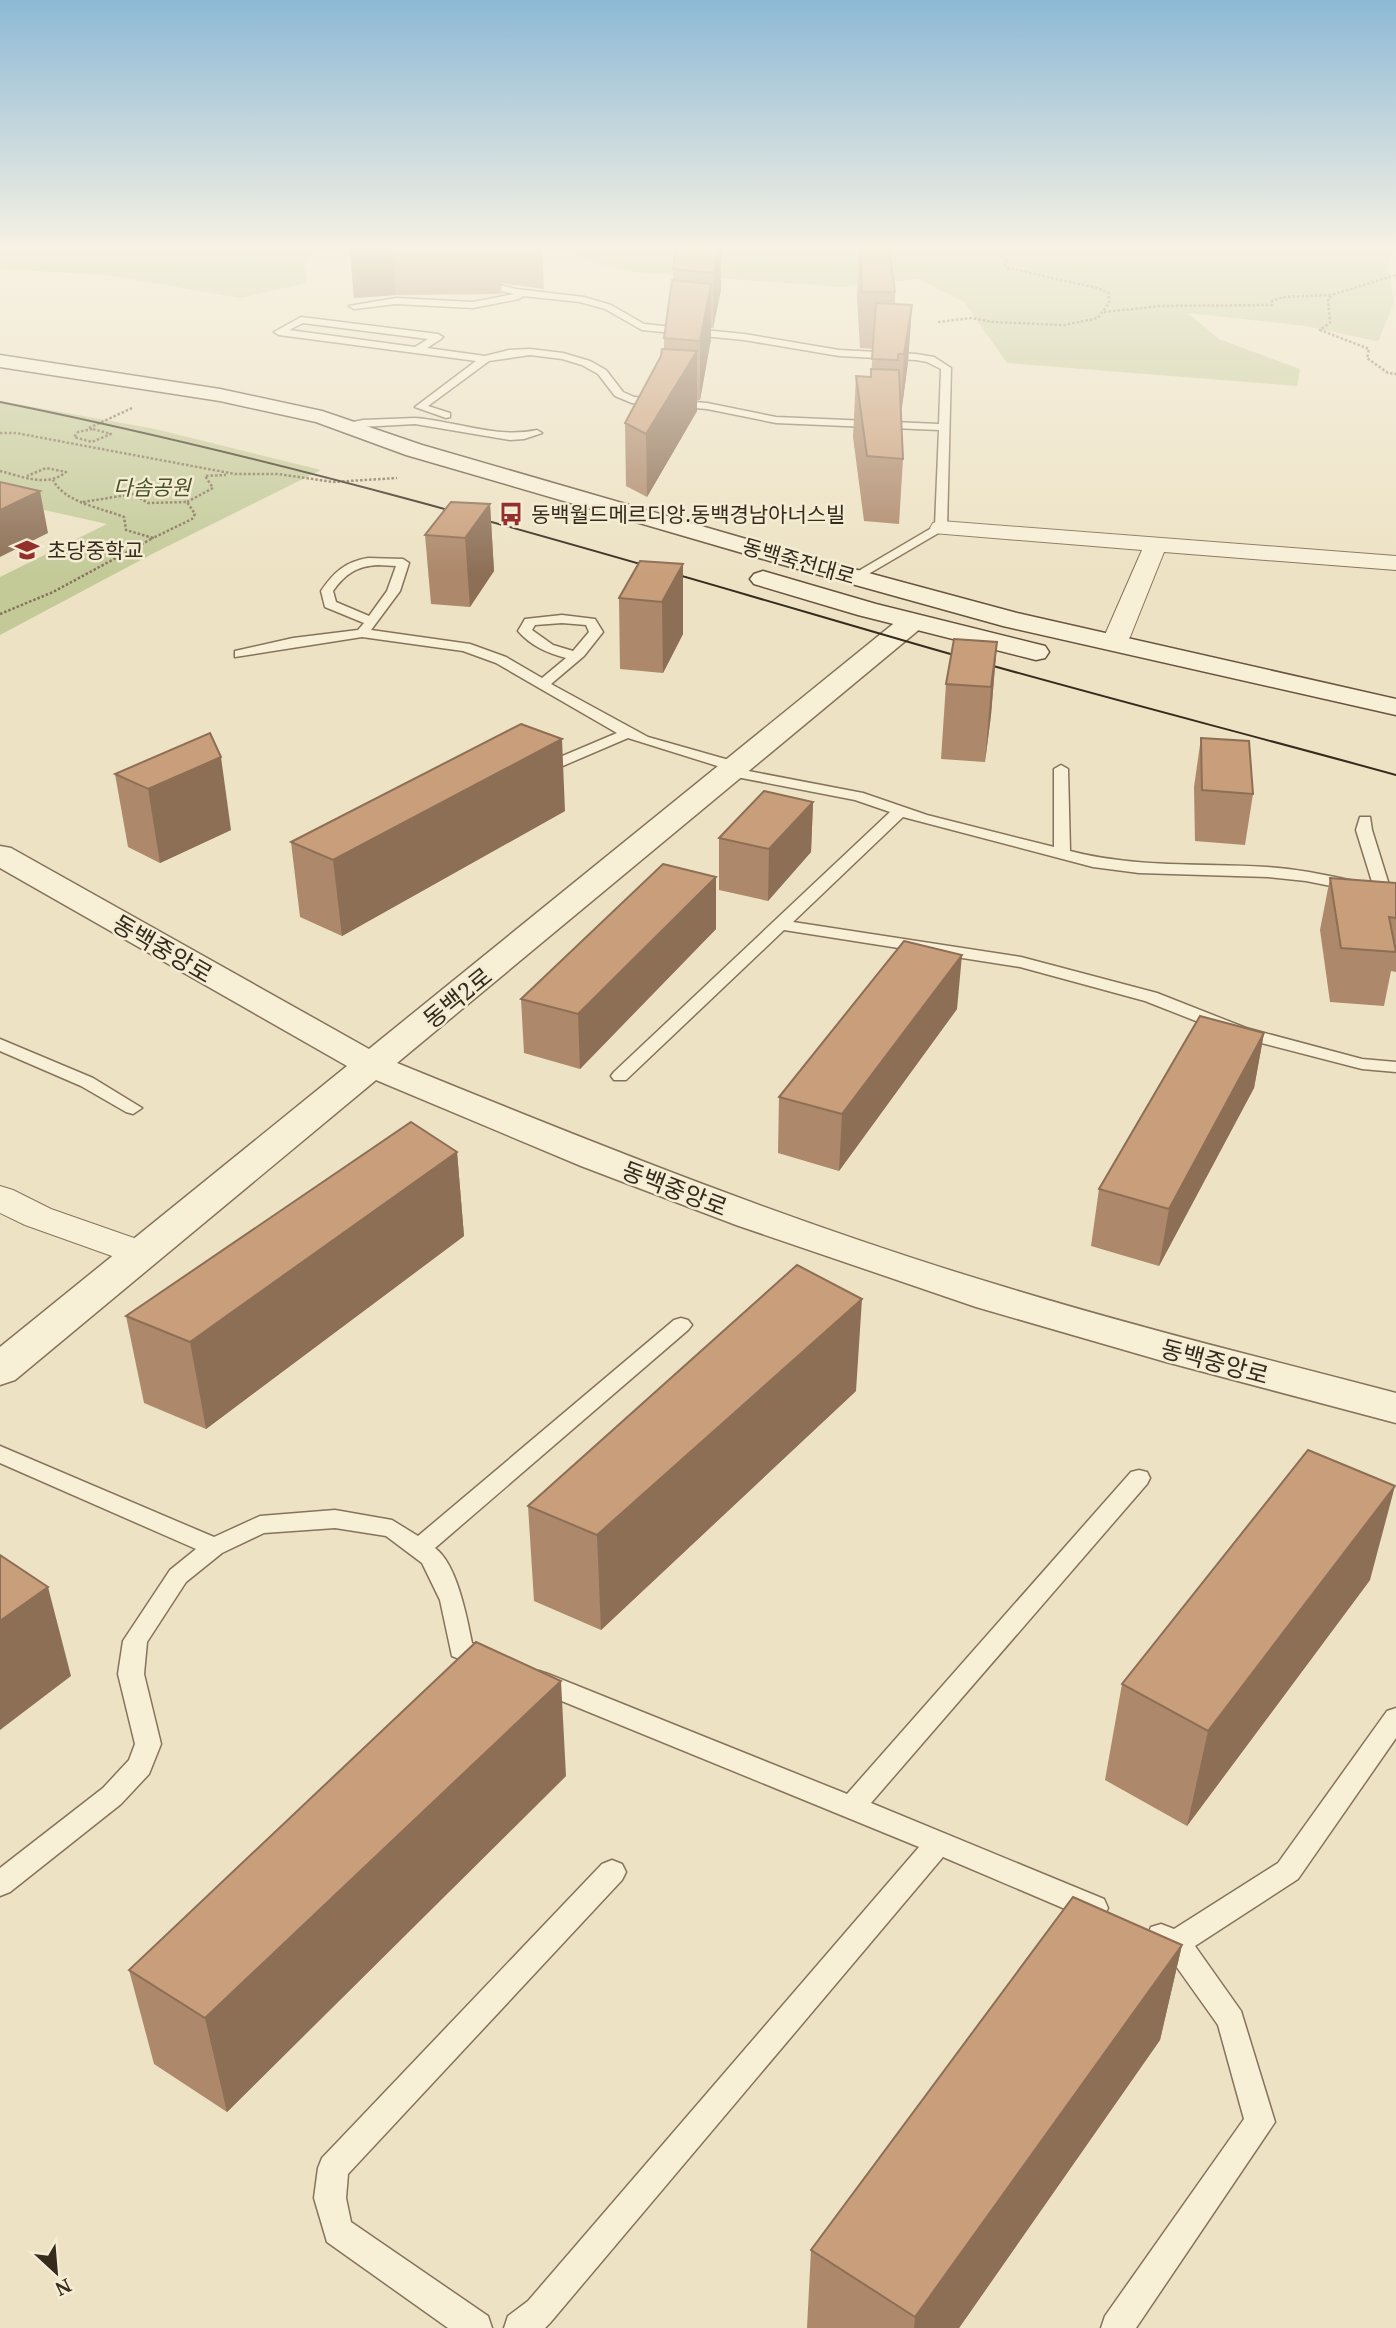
<svg xmlns="http://www.w3.org/2000/svg" width="1396" height="2328" font-family="'Noto Serif','Noto Sans KR',serif">
<rect width="100%" height="100%" fill="#ede2c4"/>
<!-- green -->
<path fill="#c3ca98" d="M0 249H314L304 262 307 283 240 298 107 275 0 269Z
M563 249H1393L1388 269 1394 302 1379 340 1376 341 1306 326 1188 313 1219 339 1300 369 1297 386 1007 363 964 302 918 279 840 287 634 272 594 263Z
M0 401 155 429 321 470 154 553 0 635V577L107 524 0 500Z"/>
<g fill="none" stroke-linecap="round" stroke-linejoin="round">
<!-- service casing -->
<g stroke="#86735b" stroke-width="3">
<path id="service" d="M478 280 516 289 584 297 611 305 644 324 744 334 839 350 916 354 934 357 951 368 947 528 865 576H857L855 573 935 526 939 430 776 423 707 409 632 403 615 396 598 374 582 365 562 359 530 355 489 361 428 406 450 413V417L446 418 415 407 476 361 279 335 274 332 301 317 438 334 443 337 441 339 427 348 485 356 509 350 530 349 563 353 590 361 606 370 623 392 634 397 707 403 776 417 939 424 941 369 927 362 916 360 839 356 744 340 642 330 605 309 580 302 523 296 519 299 473 308 396 304 354 309 349 306 396 298 473 302 514 294 475 285 473 283ZM303 323 428 339 415 347 289 330Z
M415 418C456 421 496 439 537 430L542 433 524 439 510 440 415 424 343 428 338 425 363 420Z
M368 558 403 559 409 563 400 591 371 630 470 644 506 657 542 678 566 658C547 653 531 646 518 631L525 619 562 615 595 619 603 632 584 656 551 684 648 737 743 764V770L863 793 927 815 1054 847V769L1061 765 1068 769 1070 851C1135 868 1201 863 1267 867 1303 869 1338 878 1373 885L1356 830 1360 817H1370L1372 830 1390 888 1396 889V899L1306 881 1268 877 1139 873 1093 867 903 817 793 922 1021 957 1157 993 1246 1028 1362 1059 1396 1062V1072L1362 1069 1234 1036 1145 1001 1020 967 784 930 626 1080H614L611 1076 614 1072 890 812 855 800 726 775 724 772 727 769 628 738 544 774H534L532 771 534 768 617 733 496 663 463 651 362 637 235 657V651L293 638 358 630 364 623 325 607 321 591C334 572 345 562 368 558ZM378 565 396 566 387 591 369 616 336 602 333 591C345 574 357 566 378 565ZM562 623 586 625 589 632 573 651 553 645 532 630 535 625Z
M0 1039 93 1078 142 1108 133 1114 126 1112 81 1086 0 1051Z
M681 1318 688 1320 692 1325 688 1330 435 1548C457 1564 467 1618 472 1643L498 1654 501 1661 498 1668 489 1671 452 1656 440 1600 422 1563 386 1536 335 1528 264 1533 222 1553 186 1582 147 1642 144 1674 161 1744 149 1774 121 1804 10 1892 0 1896V1868L103 1788 129 1760 135 1744 118 1674 123 1641 170 1570 196 1549 0 1463V1446L214 1537 260 1516 335 1510 392 1520 418 1536 674 1320Z
M1139 1470 1147 1472 1150 1478 1147 1484 871 1803 1104 1899 1108 1908 1104 1917 1094 1920 1084 1917 943 1857 550 2323 545 2328H504L508 2316 528 2301 919 1847 530 1688 526 1681 530 1674 539 1671 548 1674 847 1794 1131 1472Z
M1396 1708V1738L1298 1879 1195 1946 1241 2011 1275 2122 1136 2328H1101L1105 2316 1244 2119 1218 2025 1166 1952 1151 1945 1147 1936 1151 1927 1161 1924 1174 1929 1278 1863 1387 1711Z
M612 1860 622 1864 626 1872 622 1880 348 2174 346 2198 351 2222 488 2316 492 2328H448L327 2242 314 2198 318 2168 322 2158 602 1864Z"/>
</g>
<!-- minor casing -->
<g stroke="#86735b" stroke-width="2">
<path id="minor" d="M941 521 1396 556V570L1164 552 1130 637 1126 642 1117 645 1108 642 1104 637 1142 550 933 533 930 528 933 523Z
M0 1186 13 1190 51 1209 154 1245 159 1254 154 1263 140 1266 25 1225 0 1213Z"/>
</g>
<!-- tertiary casing -->
<g stroke="#86735b" stroke-width="3">
<path id="tertiary" d="M912 614 921 616 925 622 921 628 397 1063C598 1145 800 1226 1008 1288 1136 1327 1266 1359 1396 1393V1423L1166 1362 976 1307 736 1225 581 1166 376 1080 15 1380 0 1385V1347L347 1066 0 868V846L11 848 369 1049 903 616Z"/>
</g>
<!-- secondary casing -->
<g stroke="#68543e" stroke-width="3">
<path id="secondary" d="M0 355 220 389 322 411 422 445 798 554 1017 613 1396 699V715L1003 626 780 564 406 455 316 422 220 401 0 367Z
M763 571 876 604 1045 646 1049 652 1045 658 1036 660 858 615 754 584 750 579 754 574Z"/>
</g>
<!-- path -->
<path stroke="#86735b" stroke-width="2.5" stroke-dasharray="2.5 2" stroke-linecap="butt" d="M1331 296 1328 298 1330 323 1320 330 1369 349 1367 358 1388 373 1396 374
M1104 312 1161 306 1272 305V301L1283 297 1331 295 1396 275
M938 322 971 318 993 322 1064 325 1098 318 1109 303V293L1097 288 1008 268 1004 264 1008 261 993 249
M89 428 132 408
M93 429 111 434 92 442 74 437 78 432Z
M0 433H16L235 474H278L333 482 397 478
M0 471C21 476 47 488 66 472L46 468 27 476
M83 502 133 494 148 503 187 502 195 514 192 519 153 538
M187 502 213 488 205 476 226 475
M0 614 53 592 153 538 126 530 124 517C102 508 65 503 53 480"/>
<!-- service -->
<use href="#service" fill="#f8efd7" fill-rule="evenodd"/>
<!-- minor -->
<use href="#minor" fill="#f8efd7" fill-rule="evenodd"/>
<!-- tertiary -->
<use href="#tertiary" fill="#f8efd7" fill-rule="evenodd"/>
<!-- secondary -->
<use href="#secondary" fill="#f8efd7" fill-rule="evenodd"/>
<!-- tram -->
<path stroke="#372b1e" stroke-width="2" d="M0 402C314 465 619 558 926 647 1082 692 1240 732 1396 775"/>
</g>
<!-- wall -->
<path fill="#ad886a" d="M350 249H542L544 289 501 283 502 294 396 295 354 298Z
M676 249H721V290L713 328H711V339L700 400H697V411L647 497 626 486 625 423 661 356 664 349V338L673 280V269Z
M859 249H888L895 292V304L912 305 908 362 901 414 903 459 899 524 864 521 853 437 856 376 871 377 873 349 860 348 857 297Z
M490 504 494 571 470 607 431 604 425 535Z
M683 564V634L663 673 620 669 619 598Z
M997 642 991 715 985 762 941 759 946 684Z
M1201 738 1253 794 1245 845 1195 841 1194 787Z
M115 774 231 830 160 863 128 847Z
M813 802 811 852 768 901 719 890V838Z
M565 811 342 936 300 917 291 842Z
M716 877V929L580 1069 524 1053 521 999Z
M1330 878 1396 883V972L1391 971 1384 1006 1330 1002 1320 930Z
M957 1009 839 1171 778 1153 779 1097Z
M1264 1033 1254 1088 1159 1266 1091 1246 1099 1189Z
M457 1152 464 1236 206 1429 144 1403 126 1316Z
M856 1391 601 1630 534 1601 528 1506Z
M1370 1580 1187 1826 1105 1780 1122 1684Z
M566 1776 227 2112 154 2064 129 1970Z
M1182 1945 1160 2040 959 2328H807L811 2250Z"/>
<!-- shaded-wall -->
<path fill="#8d6f56" d="M350 249H392L396 295 354 298Z
M719 249H721V290L713 328 714 273Z
M711 284V339L700 400V341Z
M912 305 908 362 901 414 904 354Z
M697 351V411L647 497 646 434Z
M40 491 48 533 0 557V510Z
M490 504 494 571 470 607 465 538Z
M683 564V634L663 673 662 602Z
M997 642 991 715 985 762 991 687Z
M562 739 565 811 342 936 333 860Z
M221 757 231 830 160 863 148 789Z
M813 802 811 852 768 901 769 849Z
M716 877V929L580 1069 578 1014Z
M962 955 957 1009 839 1171 842 1114Z
M1264 1033 1254 1088 1159 1266 1169 1209Z
M457 1152 464 1236 206 1429 190 1342Z
M862 1299 856 1391 601 1630 597 1535Z
M1395 1486 1370 1580 1187 1826 1208 1731Z
M48 1587 71 1676 0 1730V1621Z
M561 1681 566 1776 227 2112 205 2018Z
M1182 1945 1160 2040 959 2328H914L915 2317Z"/>
<!-- building -->
<path fill="#c99e7b" stroke="#8d6f56" stroke-width="2" d="M676 249H719L714 273 673 269Z
M860 249H889L895 292H862Z
M672 280 711 284 700 341 664 338Z
M876 303 912 305 904 354H898V360L872 359Z
M662 349 697 351 646 434 625 423 661 356Z
M871 369 899 370 903 459 867 456 856 376 871 377Z
M0 482 40 491 0 510Z
M451 502 490 504 465 538 425 535Z
M640 561 683 564 662 602 619 598Z
M954 639 997 642 991 687 946 684Z
M521 724 562 739 333 860 291 842Z
M210 733 221 757 148 789 115 774Z
M1201 738 1249 741 1253 794 1202 790Z
M764 791 813 802 769 849 719 838Z
M663 864 716 877 578 1014 521 999Z
M1330 878 1396 883V918L1389 917 1396 952 1341 948Z
M904 941 962 955 842 1114 779 1097Z
M1200 1016 1264 1033 1169 1209 1099 1189Z
M411 1122 457 1152 190 1342 126 1316Z
M797 1265 862 1299 597 1535 528 1506Z
M1308 1450 1395 1486 1208 1731 1122 1684Z
M0 1555 48 1587 0 1621Z
M476 1642 561 1681 205 2018 129 1970Z
M1073 1897 1182 1945 915 2317 811 2250Z"/>
<!-- sky -->
<linearGradient id="sky" x2="0" y2="1"><stop stop-color="#8db9d5"/><stop offset="0.43" stop-color="#f7f2e4"/><stop offset="1" stop-color="#f7f2e4" stop-opacity="0"/></linearGradient>
<rect width="1396" height="575" fill="url(#sky)"/>
<!-- icons -->
<defs>
<g id="bus-bare" transform="scale(1.89)"><path d="M-5-6H5V4H4V6H2V4H-2V6H-4V4H-5ZM-3.5-4V0h7V-4ZM-3.5 1.2v1.5H-2V1.2ZM2 1.2v1.5H3.5V1.2Z" fill="#932f2d" stroke="#f4ecd3" stroke-width="2.5" paint-order="stroke"/></g>
<g id="school-bare" transform="scale(1.89)"><path d="M0-5L7-2L0 1L-7-2ZM-4 1L0 2.5L4 1V4Q0 6-4 4Z" fill="#932f2d" stroke="#f4ecd3" stroke-width="2.5" paint-order="stroke"/></g>
</defs>
<g fill-rule="evenodd">
<use href="#bus-bare" x="511" y="514"/>
<use href="#school-bare" x="27" y="550"/>
</g>
<g text-anchor="middle" dominant-baseline="central" stroke-width="5" stroke-linejoin="round" paint-order="stroke">
<!-- far-park labels -->
<g font-size="21" font-style="italic" fill="#465326" stroke="#f4ecd3">
<text x="152" y="487">다솜공원</text>
</g>
<!-- far-poi labels -->
<g font-size="21" fill="#372b1e" stroke="#f4ecd3" text-anchor="start">
<text x="531" y="514">동백월드메르디앙.동백경남아너스빌</text>
<text x="47" y="550">초당중학교</text>
</g>
<!-- far-street labels -->
<g font-size="21" fill="#372b1e" stroke="#f4ecd3">
<text transform="translate(799 561) rotate(16)">동백죽전대로</text>
</g>
<!-- street labels -->
<g font-size="24" fill="#372b1e" stroke="#f4ecd3">
<text transform="translate(163 948) rotate(30)">동백중앙로</text>
<text transform="translate(457 997) rotate(-39)">동백2로</text>
<text transform="translate(675 1188) rotate(21)">동백중앙로</text>
<text transform="translate(1215 1361) rotate(15)">동백중앙로</text>
</g>
</g>
<!-- north arrow -->
<g transform="translate(56 2272) rotate(154)" stroke="#f4ecd3" stroke-width="5" paint-order="stroke">
<path d="M0-5L12 26L0 18L-12 26Z" fill="#372b1e"/>
<text y="-10" font-size="19" font-weight="bold" text-anchor="middle" fill="#372b1e">N</text>
</g>
</svg>
